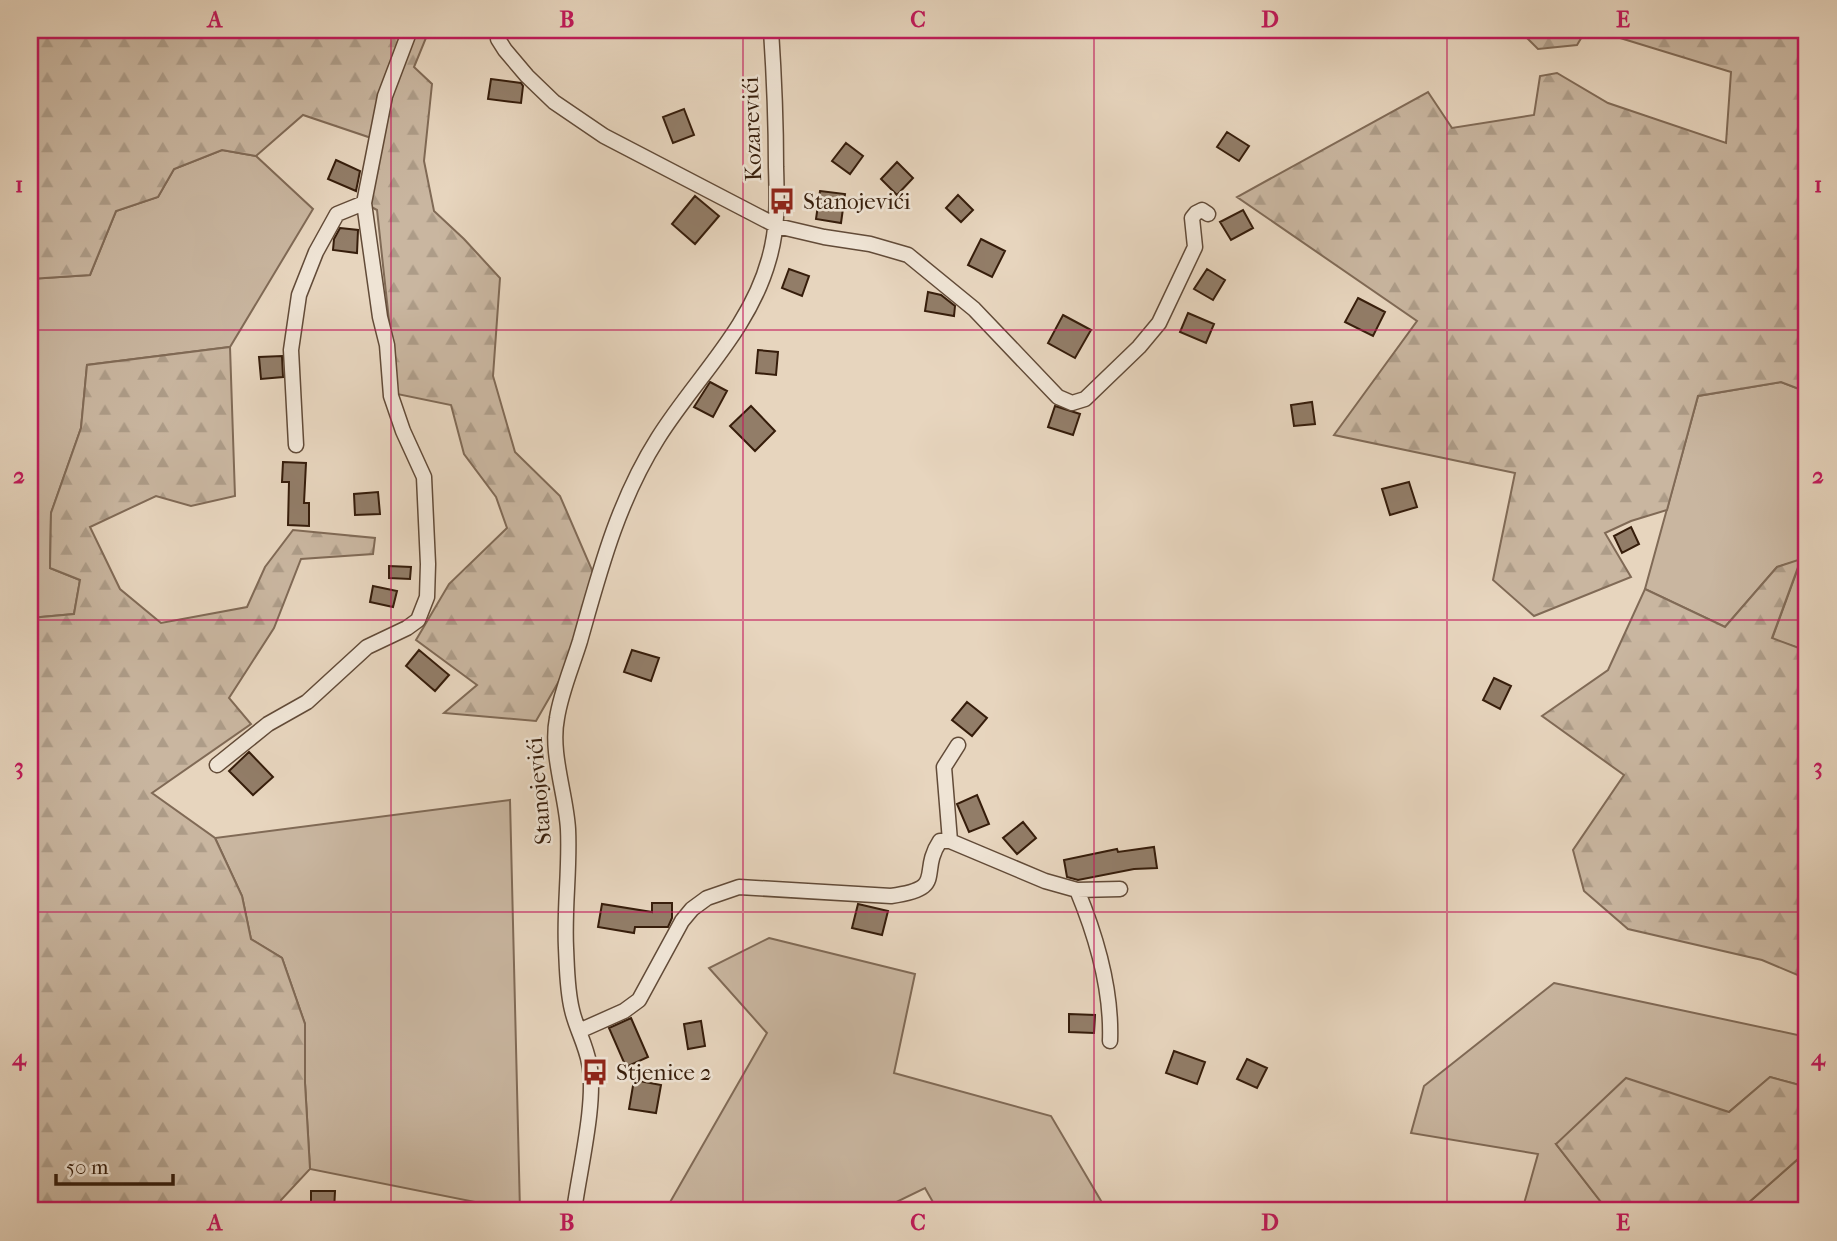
<svg xmlns="http://www.w3.org/2000/svg" width="1837" height="1241" font-family="'IM FELL French Canon',serif">
<defs>
<pattern id="forest-firs" width="22" height="20" patternUnits="userSpaceOnUse" patternTransform="scale(1.75)"><rect width="22" height="20" fill="#c9b6a0"/><path d="M5 1l3.5 6h-7zM16 11l3.5 6h-7z" fill="#ad9c88"/></pattern>
</defs>
<rect width="100%" height="100%" fill="#e7d5be"/>
<filter id="stains"><feTurbulence type="fractalNoise" baseFrequency=".00286" numOctaves="4"/><feColorMatrix values="0 0 0 0 .2 0 0 0 0 .09 0 0 0 0 .02 0 0 0 .5 -.17"/></filter>
<radialGradient id="worn" r=".72"><stop offset=".6" stop-color="#630" stop-opacity="0"/><stop offset="1" stop-color="#630" stop-opacity=".3"/></radialGradient>
<!-- grass -->
<path fill="#c9b6a0" stroke="#806a56" stroke-width="2" d="M222 150 256 156 313 209 230 347 87 365 81 428 51 513 50 568 80 580 74 614 30 618V279L90 275 116 211 158 197 174 169Z
M1781 382 1807 392V651L1772 639 1801 560 1777 567 1725 627 1645 589 1698 396Z
M510 800 520 1211 310 1169 305 1083V1024L282 958 251 939 242 896 215 838Z
M769 938 915 974 894 1073 1051 1116 1107 1211H938L925 1188 878 1211H665L767 1033 709 968Z
M1554 983 1807 1037V1087L1770 1077 1729 1112 1556 1144 1608 1211H1522L1538 1154 1411 1133 1424 1086Z
M1807 1151V1211H1739Z"/>
<!-- forest -->
<path fill="url(#forest-firs)" stroke="#806a56" stroke-width="2" d="M30 30H423L428 33 414 67 432 84 424 161 434 211 464 239 500 278 493 376 515 452 560 496 595 577 567 667 536 721 444 713 477 685 416 640 449 584 507 528 496 497 464 454 451 405 397 394 377 210 364 203 383 142 303 115 256 156 222 150 174 169 158 197 116 211 90 275 30 279Z
M1525 30H1586L1577 45 1538 49 1523 34Z
M1594 30H1807V392L1781 382 1698 396 1667 510 1631 521 1605 533 1631 577 1534 616 1493 580 1515 473 1334 435 1417 321 1237 197 1428 92 1452 128 1534 115 1540 76 1557 73 1608 103 1726 143 1731 72Z
M230 347 235 496 191 506 156 496 90 527 120 589 161 623 247 607 265 567 293 530 375 538 373 554 301 559 274 628 229 698 251 724 152 793 215 838 242 896 251 939 282 958 305 1024V1083L310 1169 281 1200 283 1211H30V618L74 614 80 580 50 568 51 513 81 428 87 365Z
M1801 559 1772 638 1807 651V979L1762 960 1628 929 1584 891 1573 850 1624 775 1542 716 1608 670 1645 589 1725 627 1777 567Z
M1770 1077 1807 1087V1151L1739 1211H1608L1556 1144 1626 1078 1729 1112Z"/>
<!-- building -->
<path fill="#927d68" stroke="#361d0b" stroke-width="2" d="M491 79 521 83 523 86 521 103 488 99Z
M684 109 694 135 673 143 663 117Z
M1227 132 1249 146 1239 161 1217 147Z
M846 143 863 156 850 174 832 161Z
M336 160 360 171 356 191 328 179Z
M897 162 913 178 897 195 881 179Z
M820 191 845 194 841 223 816 219Z
M958 195 973 210 961 222 946 208Z
M695 196 719 216 695 244 672 224Z
M1243 210 1253 228 1231 240 1220 222Z
M340 228 358 230 357 253 333 250 334 239Z
M981 239 1005 251 992 277 968 265Z
M789 269 809 276 802 296 782 288Z
M1207 269 1225 280 1213 300 1194 289Z
M928 292 941 295 955 306 954 316 925 311Z
M1358 298 1385 312 1373 336 1345 322Z
M1188 313 1214 324 1206 343 1180 332Z
M1063 315 1091 330 1075 358 1048 343Z
M758 350 778 352 776 375 756 373Z
M282 356 283 377 261 379 259 357Z
M710 382 727 391 713 417 694 407Z
M1312 402 1315 424 1294 426 1291 405Z
M751 406 775 431 755 451 730 426Z
M1055 406 1080 414 1073 435 1048 427Z
M283 462 306 463 304 503H309V526L288 525 289 482H282Z
M1409 482 1417 507 1390 515 1382 489Z
M378 492 380 514 355 515 354 494Z
M1631 527 1639 544 1622 553 1614 536Z
M389 566 411 567 410 579 389 578Z
M373 586 397 591 393 607 370 602Z
M419 650 449 675 435 691 406 666Z
M632 650 659 658 651 681 624 672Z
M1494 678 1511 686 1500 709 1483 700Z
M967 702 987 718 972 736 952 720Z
M249 752 273 777 253 795 229 771Z
M977 795 989 824 969 832 957 804Z
M1023 822 1036 838 1017 854 1003 838Z
M1154 847 1157 868 1134 869 1078 880 1067 877 1064 860 1117 849 1118 852Z
M652 903H672V918L668 927H635L634 933 598 927 602 904 652 912Z
M858 904 888 911 882 935 852 928Z
M1069 1014 1095 1015 1094 1033 1069 1032Z
M631 1018 648 1057 626 1067 609 1028Z
M701 1021 705 1046 688 1049 684 1024Z
M1174 1051 1205 1062 1197 1084 1166 1073Z
M1247 1059 1267 1068 1257 1088 1237 1079Z
M634 1080 661 1085 656 1113 629 1109Z
M311 1191H335L334 1211H311Z"/>
<g fill="none" stroke-linecap="round" stroke-linejoin="round">
<!-- street casing -->
<g stroke="#624b38" stroke-width="17">
<path id="street" d="M498 30V39L505 50 527 76 554 102 604 136 777 226 824 237 870 244 908 255 974 309 1058 397 1072 403 1085 399 1139 347 1159 323 1195 247 1192 218 1196 213 1202 210 1208 214
M296 445 291 350 299 295 316 252 337 214 364 203
M217 765 268 724 307 702 367 647 407 628 418 620 427 597 428 564 424 477 403 431 391 396 387 345 380 317 364 203 385 96 410 30
M950 841 944 767 958 745
M1077 890C1097 938 1112 989 1110 1041
M579 1031 624 1011 639 1000 682 921 692 909 707 898 739 887 891 896C948 888 918 874 940 841H950L1045 881 1077 890 1120 889
M574 1211C579 1172 597 1100 589 1063 586 1045 576 1028 572 1010 567 990 567 968 566 948 564 908 570 869 568 829 566 794 550 753 557 718 561 692 572 667 580 641 600 570 618 501 658 438 695 379 750 329 769 259 778 228 777 199 776 167 776 121 774 75 771 30"/>
</g>
<!-- street -->
<use href="#street" stroke="#efe4d5" stroke-width="14"/>
</g>
<!-- grid -->
<path fill="none" stroke="#c2185b" stroke-width="2" stroke-opacity="0.55" d="M391 30V1211M743 30V1211M1094 30V1211M1447 30V1211M30 330H1807M30 620H1807M30 912H1807"/>
<!-- icons -->
<defs>
<g id="bus-bare" transform="scale(2.1)"><path d="M-5-6H5V4H4V6H2V4H-2V6H-4V4H-5ZM-3.5-4V0h7V-4ZM-3.5 1.2v1.5H-2V1.2ZM2 1.2v1.5H3.5V1.2Z" fill="#8f2418" stroke="#efe4d5" stroke-width="2.5" paint-order="stroke"/></g>
</defs>
<g fill-rule="evenodd">
<use href="#bus-bare" x="782" y="201"/>
<use href="#bus-bare" x="595" y="1072"/>
</g>
<g text-anchor="middle" dominant-baseline="central" stroke-width="5" stroke-linejoin="round" paint-order="stroke">
<!-- street labels -->
<g font-size="23" fill="#361d0b" stroke="#efe4d5">
<text transform="translate(752 129) rotate(-92)">Kozarevići</text>
<text transform="translate(539 791) rotate(-95)">Stanojevići</text>
</g>
<!-- poi labels -->
<g font-size="23" fill="#361d0b" stroke="#efe4d5" text-anchor="start">
<text x="803" y="201">Stanojevići</text>
<text x="616" y="1072">Stjenice 2</text>
</g>
</g>
<!-- margin -->
<rect width="1837" height="1241" fill="none" stroke="#e7d5be" stroke-width="77"/>
<!-- scale -->
<path d="M56 1174v10h117v-10" fill="none" stroke="#361d0b" stroke-width="3.5"/>
<text x="66" y="1174" font-size="21" fill="#361d0b" stroke="#efe4d5" stroke-width="5" paint-order="stroke">50 m</text>
<rect x="38" y="38" width="1760" height="1164" fill="none" stroke="#c2185b" stroke-width="2.5"/>
<g font-size="23" text-anchor="middle" font-weight="bold" fill="#c2185b">
<text x="215" y="27">A</text>
<text x="567" y="27">B</text>
<text x="918" y="27">C</text>
<text x="1270" y="27">D</text>
<text x="1623" y="27">E</text>
<text x="19" y="192">1</text>
<text x="1818" y="192">1</text>
<text x="19" y="483">2</text>
<text x="1818" y="483">2</text>
<text x="19" y="774">3</text>
<text x="1818" y="774">3</text>
<text x="19" y="1065">4</text>
<text x="1818" y="1065">4</text>
<text x="215" y="1230">A</text>
<text x="567" y="1230">B</text>
<text x="918" y="1230">C</text>
<text x="1270" y="1230">D</text>
<text x="1623" y="1230">E</text>
</g>
<rect width="100%" height="100%" filter="url(#stains)"/>
<rect width="100%" height="100%" fill="url(#worn)"/>
</svg>
